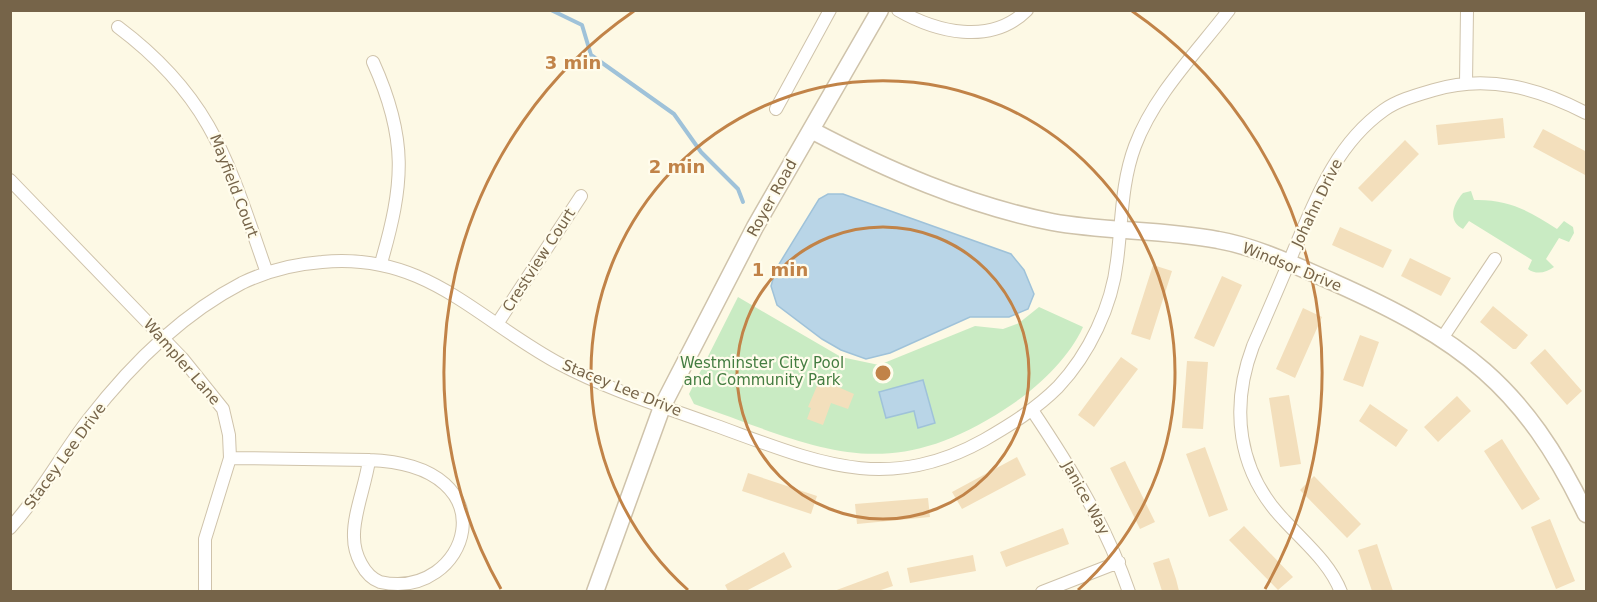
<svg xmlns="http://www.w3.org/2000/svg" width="1597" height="602" font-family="'DejaVu Sans',sans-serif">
<rect width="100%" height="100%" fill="#fdf9e5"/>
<!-- green -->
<path fill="#c9ebc3" d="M1471 191 1474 200C1509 199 1529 211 1557 229L1564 221 1573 227 1574 233 1569 242 1559 238 1546 259 1554 267C1546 273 1536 275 1528 269L1532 260 1469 221 1463 229C1447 221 1453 204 1463 193Z
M738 297 841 357 879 365 975 326 1003 329 1019 323 1039 307 1083 327C1068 360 1035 390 1005 409 884 488 817 447 694 404L689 394Z"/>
<!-- water -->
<path fill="#b9d5e7" stroke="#9fc2d9" stroke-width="1.5" d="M828 194H843L1011 254 1024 270 1034 294 1028 309 1009 317H970L890 353 866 359 841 350 822 339 777 305 771 286 776 269 819 199Z
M923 380 935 423 918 428 914 411 886 418 879 392Z"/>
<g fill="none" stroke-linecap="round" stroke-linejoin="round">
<!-- stream -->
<path stroke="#9fc2d9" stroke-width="4" d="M551 10 582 25 591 55 674 114 701 152 738 189 743 202"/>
</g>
<!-- building -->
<path fill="#f3dfbc" d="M1503 118 1505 138 1438 145 1436 125Z
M1543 129 1587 152V176L1533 147Z
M1405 140 1419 154 1372 202 1358 188Z
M1340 227 1392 250 1383 268 1332 245Z
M1410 258 1451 278 1441 296 1401 276Z
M1153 265 1172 271 1150 340 1131 334Z
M1222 276 1242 285 1214 347 1194 338Z
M1493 306 1528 335 1516 349H1513L1480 322Z
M1303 308 1322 317 1295 378 1276 369Z
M1360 335 1379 342 1363 387 1343 380Z
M1545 349 1582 391 1567 405 1530 363Z
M1121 357 1138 369 1094 427 1078 415Z
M1187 361 1208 362 1203 429 1182 428Z
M820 379 854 394 848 409 831 403 823 425 807 419 811 408 808 407Z
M1289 395 1301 464 1280 467 1269 398Z
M1457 396 1471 411 1438 442 1424 427Z
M1370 404 1408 430 1396 447 1359 421Z
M1502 439 1540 499 1522 510 1484 451Z
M1205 447 1228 510 1209 517 1186 454Z
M1017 457 1026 475 962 509 952 492Z
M1125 461 1155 522 1140 529 1110 468Z
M748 473 817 496 811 514 742 491Z
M1314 476 1361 524 1347 538 1300 490Z
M928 498 930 517 857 524 855 504Z
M1550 519 1575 581 1556 589 1531 527Z
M1244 526 1293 577 1278 590 1229 540Z
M1063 528 1069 544 1006 567 1000 552Z
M1377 544 1384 565 1393 591H1372L1358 550Z
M784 552 792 567 746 591H728L725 585Z
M973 555 976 571 910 583 907 568Z
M1169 558 1176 579 1179 591H1162L1153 563Z
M888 571 893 586 878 591H834Z"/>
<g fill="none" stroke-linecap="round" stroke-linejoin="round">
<!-- minor casing -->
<g stroke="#cfc3ab" stroke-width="14">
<path id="minor" d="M898 10C936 32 991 46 1027 10
M118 27C214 99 229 165 267 273
M373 62C408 139 404 184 381 263
M1466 83 1467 10
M776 109 830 10
M10 180 182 358 223 409 229 435 230 458 205 539V592
M497 324 581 196
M1443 337 1495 259
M1032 410C1071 468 1106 525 1129 592
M230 458 369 460C515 465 468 602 380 582 364 576 354 554 354 537 353 514 366 484 369 460
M10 528C41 494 61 455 88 420 129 367 182 314 242 283 267 271 294 264 322 262 426 252 476 319 560 364 609 390 662 406 714 425 812 460 884 496 984 440 1010 425 1036 409 1058 387 1089 354 1112 306 1117 261 1122 223 1121 183 1135 146 1154 95 1196 53 1229 10
M1042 592 1119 562
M1341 592C1330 563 1304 542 1284 520 1237 471 1230 407 1253 346 1267 314 1281 282 1294 250 1316 198 1336 144 1384 110 1398 100 1417 95 1434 90 1487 74 1538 88 1586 113"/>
</g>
<!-- tertiary casing -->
<g stroke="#cfc3ab" stroke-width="19">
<path id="tertiary" d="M811 130C887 170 967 205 1052 222 1106 232 1163 229 1218 240 1258 247 1296 266 1333 282 1461 339 1524 385 1586 514
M595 592 662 407 755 227 880 10"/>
</g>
<!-- minor -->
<use href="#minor" stroke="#fff" stroke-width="12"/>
<!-- tertiary -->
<use href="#tertiary" stroke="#fff" stroke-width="16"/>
</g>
<!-- distance rings -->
<g fill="none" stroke="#c18348" stroke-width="3">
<circle cx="883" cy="373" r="146"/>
<path d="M688 590A292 292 0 1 1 1078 590"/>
<path d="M501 589A439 439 0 0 1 634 11M1132 11A439 439 0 0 1 1265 589"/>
</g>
<g text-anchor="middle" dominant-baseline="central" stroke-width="4.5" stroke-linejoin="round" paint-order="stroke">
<!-- street labels -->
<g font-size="15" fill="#766449" stroke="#fffcec">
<text transform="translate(234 186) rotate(69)">Mayfield Court</text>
<text transform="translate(772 198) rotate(-61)">Royer Road</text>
<text transform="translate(1317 203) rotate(-64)">Johahn Drive</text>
<text transform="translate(539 260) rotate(-57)">Crestview Court</text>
<text transform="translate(1292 267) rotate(22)">Windsor Drive</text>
<text transform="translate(182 362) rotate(49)">Wampler Lane</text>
<text transform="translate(622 388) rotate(22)">Stacey Lee Drive</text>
<text transform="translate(65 456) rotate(-54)">Stacey Lee Drive</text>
<text transform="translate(1086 498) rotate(61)">Janice Way</text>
</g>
<!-- park labels -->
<g font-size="15" fill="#447d41" stroke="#fffcec">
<text x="762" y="363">Westminster City Pool<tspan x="762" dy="17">and Community Park</tspan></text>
</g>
</g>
<circle cx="883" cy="373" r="9" fill="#c18348" stroke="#fffcec" stroke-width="3"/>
<g font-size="18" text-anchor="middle" font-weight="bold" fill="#c18348" stroke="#fffcec" stroke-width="4.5" stroke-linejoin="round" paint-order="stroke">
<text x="573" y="69">3 min</text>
<text x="677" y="173">2 min</text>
<text x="780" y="276">1 min</text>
</g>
<!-- border -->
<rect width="1597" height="602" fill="none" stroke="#766449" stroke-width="24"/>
</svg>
